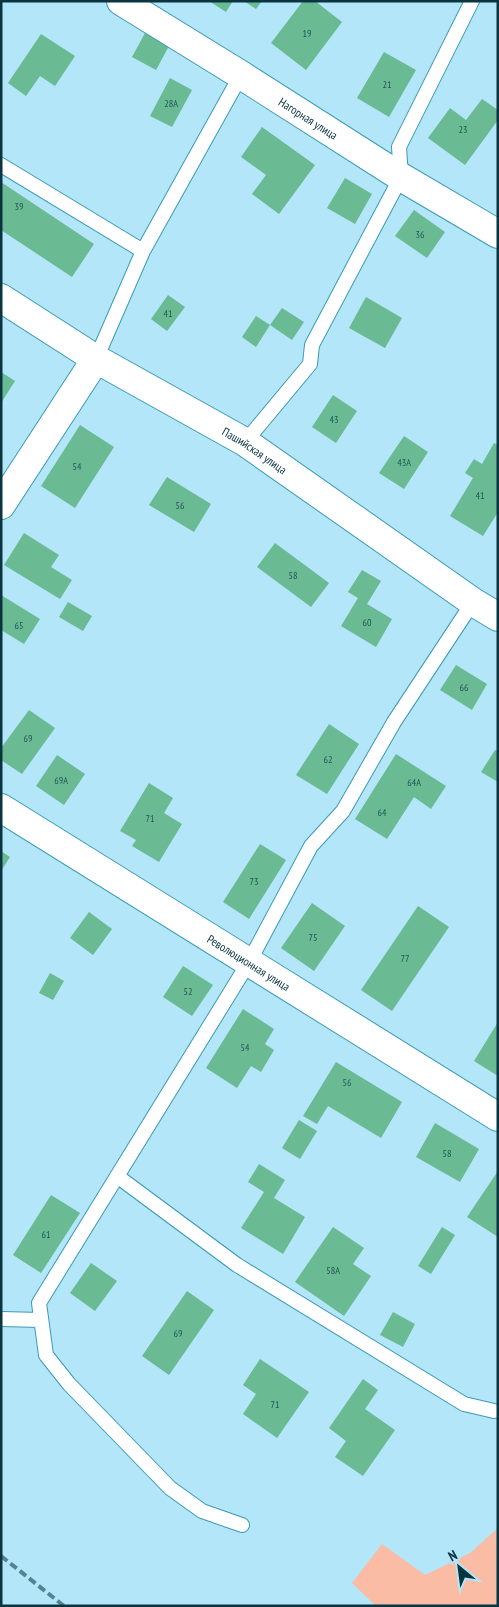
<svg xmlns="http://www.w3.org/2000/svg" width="499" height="1607" font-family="'PT Sans Narrow',sans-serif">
<rect width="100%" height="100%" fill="#b2e6f8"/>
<!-- green -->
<path fill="#fabca5" d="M498 1528V1606H376L352 1583 382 1544 425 1575 470 1553Z"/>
<!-- building -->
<path fill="#6aba93" d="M209 1H233L226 12Z
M244 1H262L256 9Z
M303 1H315L342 22 306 70 271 43Z
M145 33 169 46 156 70 132 57Z
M41 34 75 56 55 86 40 76 26 96 8 83Z
M384 52 416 70 389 117 357 98Z
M170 78 192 90 172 127 150 116Z
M482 99 498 110V120L465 165 428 138 450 108 466 120Z
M262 127 315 165 279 214 252 194 266 175 241 157Z
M345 178 372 194 355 224 327 208Z
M1 182 94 244 72 277 1 230Z
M414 210 445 232 427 258 395 236Z
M168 295 185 307 167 331 151 319Z
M366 297 402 318 385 348 349 328Z
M282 308 304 322 292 340 270 325Z
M256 316 270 325 256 347 242 337Z
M1 372 15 381 1 403Z
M333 395 357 411 336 443 312 427Z
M80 425 114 447 75 508 41 486Z
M404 436 428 452 404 489 379 473Z
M494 443 498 445V512L483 536 450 516 473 478 465 473 474 459 482 464Z
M167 477 211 504 194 532 149 505Z
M24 533 59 555 51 567 72 580 60 599 4 565Z
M275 543 329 583 311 607 257 567Z
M362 570 381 581 367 604 392 619 376 647 341 626 358 598 348 592Z
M1 595 40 619 24 644 1 630Z
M68 602 92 616 83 631 59 617Z
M456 665 487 684 472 710 440 690Z
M29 710 55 728 22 774 1 760V748Z
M329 724 359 744 327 794 296 775Z
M495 750 498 751V782L481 772Z
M396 754 446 786 431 809 414 797 387 839 355 819Z
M57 755 85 774 64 805 36 786Z
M149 783 173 798 164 813 182 824 159 862 132 846 136 840 120 831Z
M260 844 286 860 249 919 223 902Z
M1 851 10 857 1 871Z
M312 903 345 926 314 971 281 948Z
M418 906 449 927 392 1011 361 990Z
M89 912 112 929 93 955 70 938Z
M183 966 213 985 192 1016 163 997Z
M50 973 64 981 53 1000 39 993Z
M243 1009 274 1029 265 1044 274 1050 261 1072 251 1066 237 1088 206 1068Z
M498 1022V1076L474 1061Z
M336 1062 402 1102 381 1138 328 1106 317 1124 303 1116Z
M299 1120 317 1131 300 1159 282 1148Z
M435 1123 479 1149 460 1182 416 1157Z
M259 1164 285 1180 274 1198 305 1217 283 1254 241 1228 264 1192 248 1182Z
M498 1171V1237L467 1217Z
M51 1195 80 1213 41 1273 13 1255Z
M333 1227 364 1248 353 1264 371 1276 344 1316 295 1282Z
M442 1227 455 1235 431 1274 418 1266Z
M91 1263 117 1281 95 1311 70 1293Z
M187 1291 214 1310 169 1375 142 1356Z
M393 1312 415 1324 403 1347 380 1335Z
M260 1359 309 1392 277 1438 243 1414 256 1394 243 1385Z
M363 1379 378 1390 365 1409 395 1430 363 1476 335 1457 346 1441 329 1428Z"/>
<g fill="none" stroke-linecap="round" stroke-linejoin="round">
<!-- service casing -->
<g stroke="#3a9ab7" stroke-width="16">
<path id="service" d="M1 165 143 251
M96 359 143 251 241 75
M245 442 310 364 312 345 401 177 399 147 472 1
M117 1176 237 1265 464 1404 494 1411
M1 1319 41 1320
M242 1525 202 1511 170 1488 69 1384 46 1355 39 1303 249 962 311 846 343 811 394 722 473 602"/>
</g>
<!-- minor casing -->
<g stroke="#3a9ab7" stroke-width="30">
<g id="minor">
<path id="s1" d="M121 1 241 75 401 177 498 234"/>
<path id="s2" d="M1 298 96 359 245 442 473 602 498 617"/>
<path d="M1 505 96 359"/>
</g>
</g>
<!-- tertiary casing -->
<g stroke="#3a9ab7" stroke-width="30">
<g id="tertiary">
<path id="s3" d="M1 808 498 1117"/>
</g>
</g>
<!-- service -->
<use href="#service" stroke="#fff" stroke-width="14"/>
<!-- minor -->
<use href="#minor" stroke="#fff" stroke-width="28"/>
<!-- tertiary -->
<use href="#tertiary" stroke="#fff" stroke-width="28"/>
<!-- rail -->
<path stroke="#558392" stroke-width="4" stroke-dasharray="8 4" stroke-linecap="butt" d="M1 1556 64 1606"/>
</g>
<g text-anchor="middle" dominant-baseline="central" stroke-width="4" stroke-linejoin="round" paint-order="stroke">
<!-- number labels -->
<g font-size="10" fill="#225655">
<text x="307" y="33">19</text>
<text x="387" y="84">21</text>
<text x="171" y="103">28А</text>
<text x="463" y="129">23</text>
<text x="19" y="206">39</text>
<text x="420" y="234">36</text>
<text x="168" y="313">41</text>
<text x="334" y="419">43</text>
<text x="404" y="462">43А</text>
<text x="77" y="466">54</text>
<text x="480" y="495">41</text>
<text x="180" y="505">56</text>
<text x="293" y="575">58</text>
<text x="367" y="622">60</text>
<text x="19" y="625">65</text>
<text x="464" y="687">66</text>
<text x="28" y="738">69</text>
<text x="328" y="759">62</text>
<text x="61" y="780">69А</text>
<text x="414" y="782">64А</text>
<text x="382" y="812">64</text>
<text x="150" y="818">71</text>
<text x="254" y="881">73</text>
<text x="313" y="937">75</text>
<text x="405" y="958">77</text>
<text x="188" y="991">52</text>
<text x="245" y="1047">54</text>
<text x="347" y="1082">56</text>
<text x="447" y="1153">58</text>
<text x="46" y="1234">61</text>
<text x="333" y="1270">58А</text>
<text x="178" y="1333">69</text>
<text x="275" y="1404">71</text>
</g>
<!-- street labels -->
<g font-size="12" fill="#0a3440" stroke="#b2e6f8">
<text stroke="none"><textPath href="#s1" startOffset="221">Нагорная улица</textPath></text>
<text stroke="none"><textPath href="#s2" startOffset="296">Пашийская улица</textPath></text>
<text stroke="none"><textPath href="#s3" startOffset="292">Революционная улица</textPath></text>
</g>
</g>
<!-- border -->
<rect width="499" height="1607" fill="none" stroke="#0a3440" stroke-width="5"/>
<!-- north arrow -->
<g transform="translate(459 1567) rotate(331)" stroke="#b2e6f8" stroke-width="4" paint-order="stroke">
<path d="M0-4L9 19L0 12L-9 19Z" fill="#0a3440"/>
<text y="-8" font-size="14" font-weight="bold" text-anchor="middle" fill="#0a3440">N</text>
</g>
</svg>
